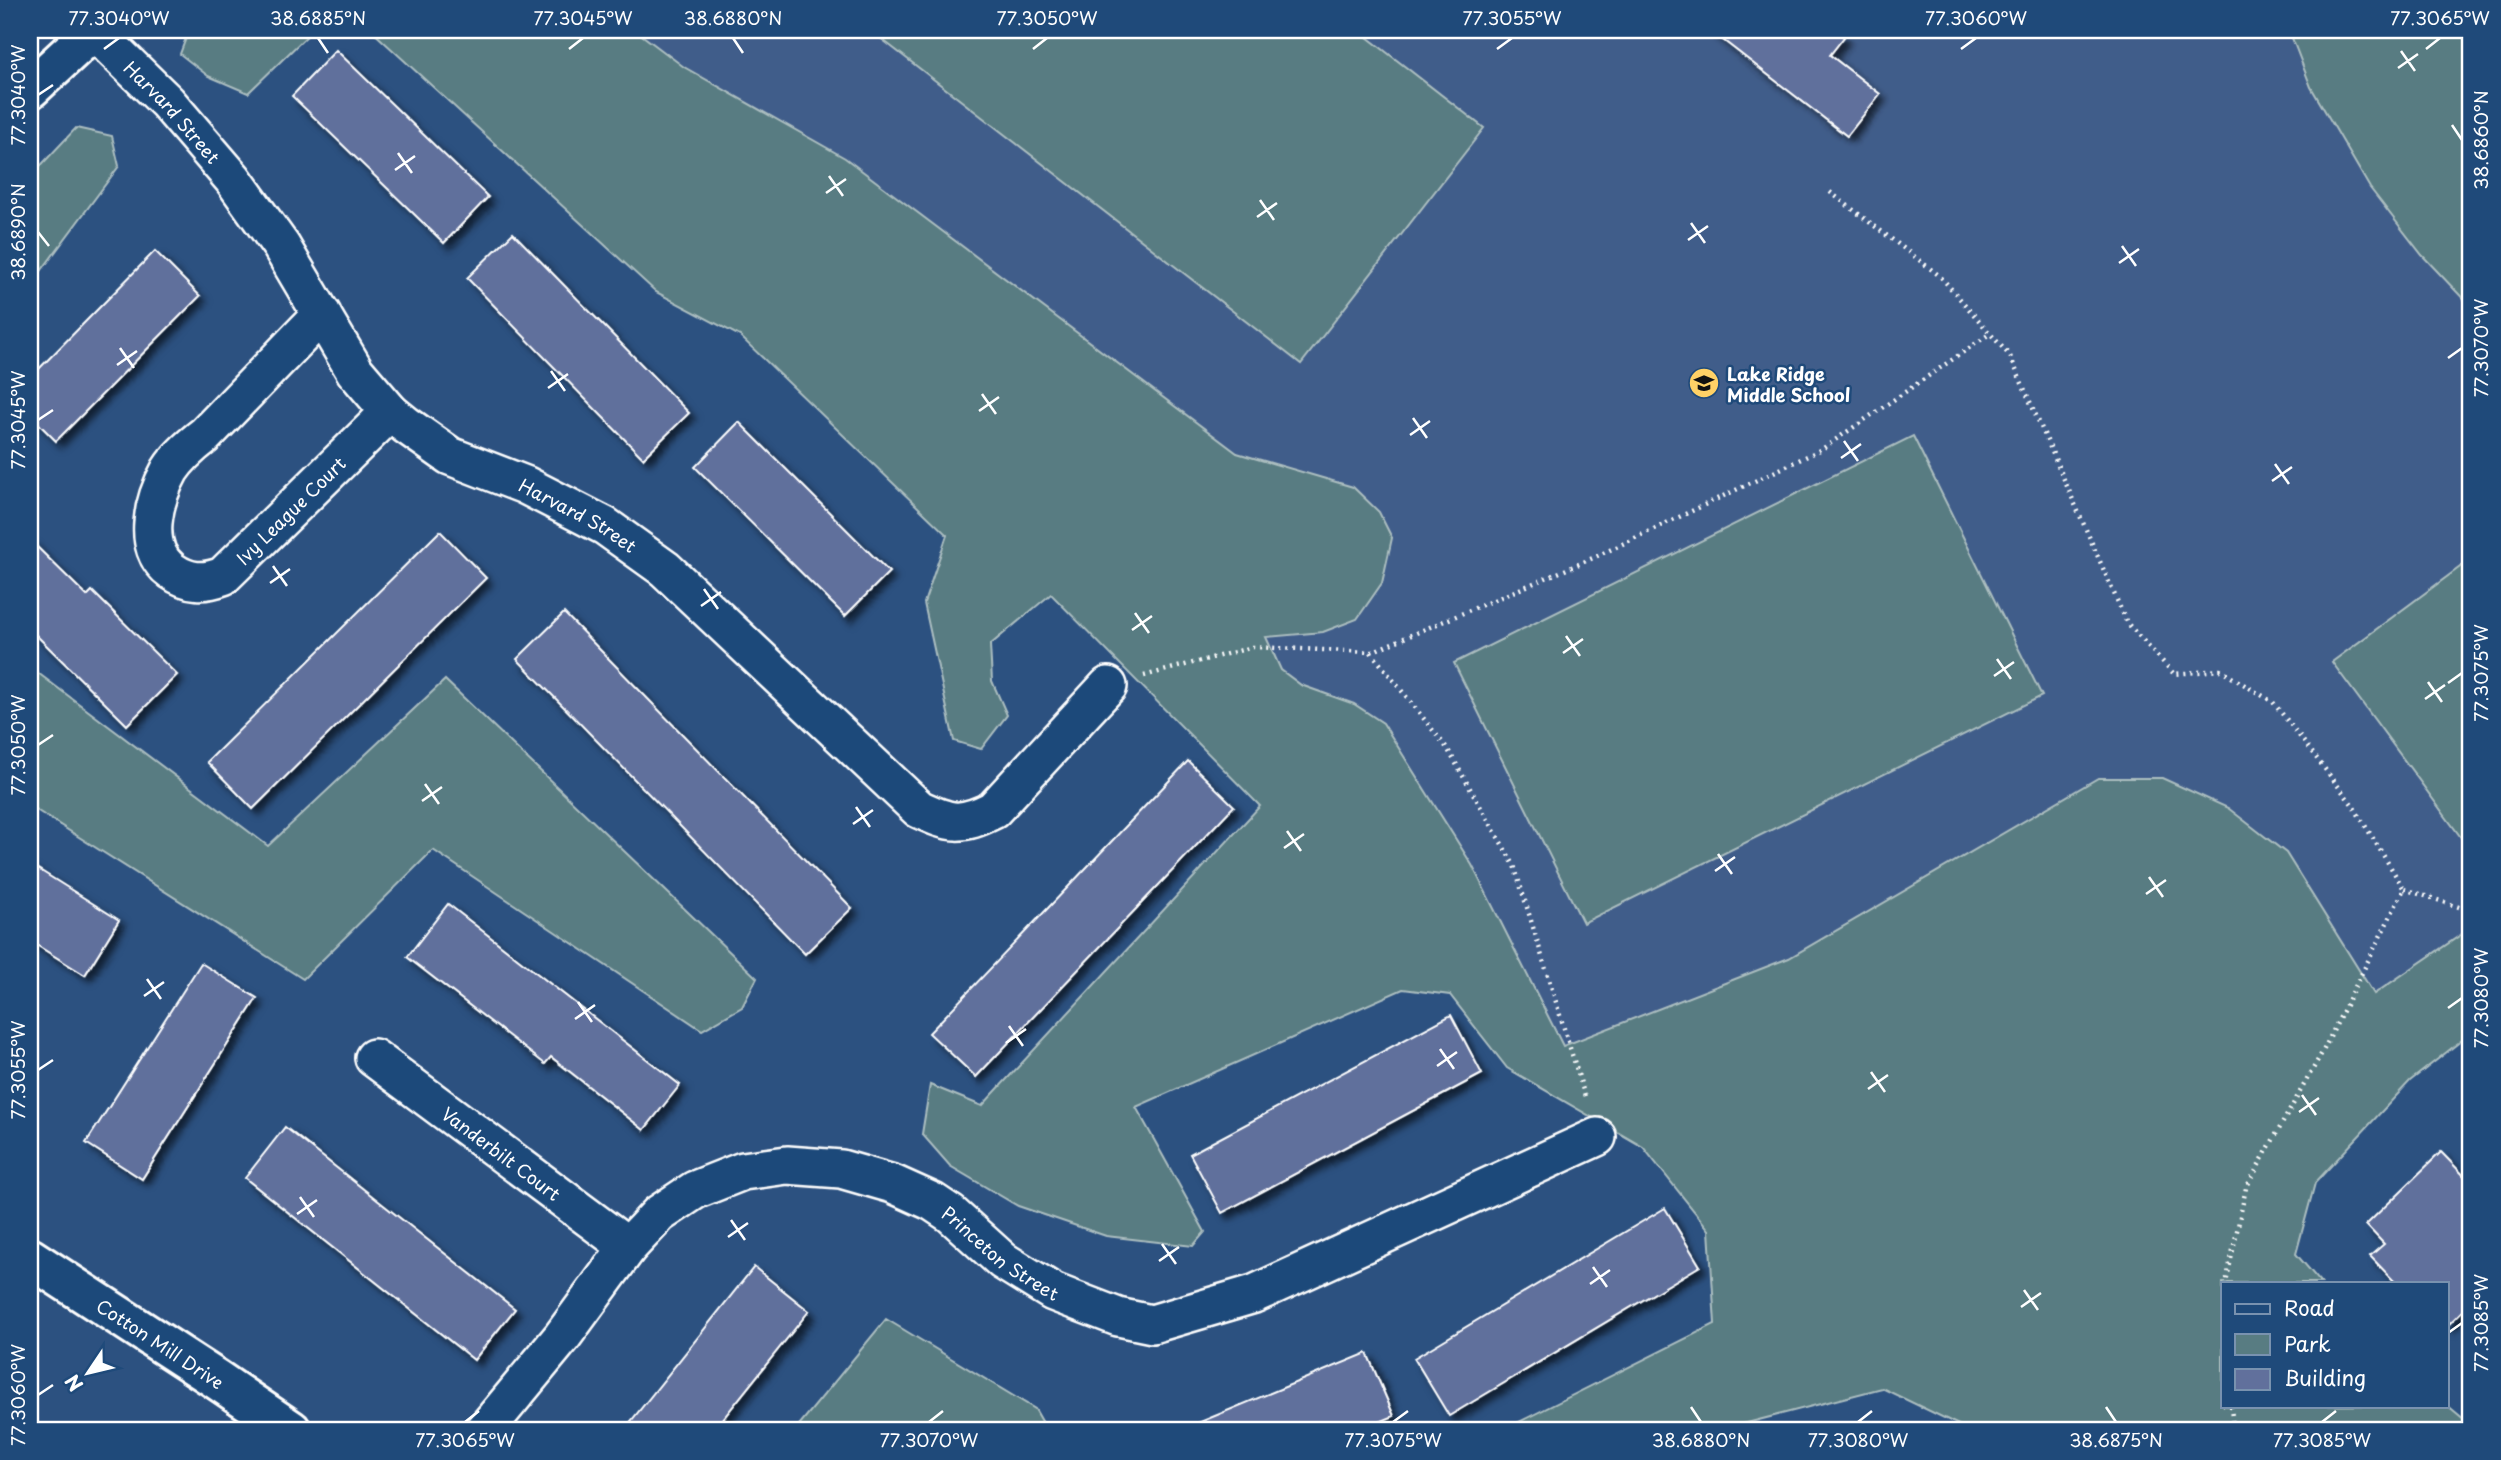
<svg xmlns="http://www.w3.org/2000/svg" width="2501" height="1460" font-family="'Playpen Sans',sans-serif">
<defs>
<filter id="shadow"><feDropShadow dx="6" dy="6" stdDeviation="3.5" flood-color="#0009"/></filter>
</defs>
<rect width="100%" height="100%" fill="#2c5180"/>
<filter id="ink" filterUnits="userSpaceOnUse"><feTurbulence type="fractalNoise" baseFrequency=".0143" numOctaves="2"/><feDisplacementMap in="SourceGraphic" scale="14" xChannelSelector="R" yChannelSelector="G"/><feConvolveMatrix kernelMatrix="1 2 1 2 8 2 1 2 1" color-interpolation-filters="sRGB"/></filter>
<g filter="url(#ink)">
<!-- built -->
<path fill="#405d8a" d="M581 30H2471V1033L2410 1081 2071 795 1789 958 1563 1047Z"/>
<!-- green -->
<path fill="#587c82" stroke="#acbec0" stroke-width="2" d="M189 30H313L248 93 208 76 180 54Z
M371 30H635L684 67 845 158 1237 453 1353 487 1379 512 1392 538 1382 583 1357 619 1323 632 1266 637 1281 670 1301 685 1354 704 1383 723 1472 865 1563 1046 1789 958 2098 778H2162L2228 808 2286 853 2374 994 2471 928V1033L2410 1081 2315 1183 2296 1254 2321 1283H2223V1406L2447 1405 2471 1425V1430H1969L1882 1388 1720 1430H1503L1715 1324 1709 1230 1643 1147 1507 1068 1450 995 1403 989 1136 1107 1205 1232 1193 1246 1106 1236 1018 1206 950 1166 922 1134 930 1085 982 1106 1260 806 1051 594 990 645 992 681 1007 715 981 749 954 741 924 603 947 535 740 336 656 292Z
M870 30H1358L1484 128 1301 364Z
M2289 30H2471V307L2422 255 2370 188 2311 87Z
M76 128 112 136 119 166 30 286V177Z
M1913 436 2042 696 1583 923 1454 663Z
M2471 559V851L2332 662Z
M30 667 268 846 445 680 757 978 742 1007 702 1030 433 850 303 979 30 806Z
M886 1319 1035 1409 1047 1430H795Z"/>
<!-- building -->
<path fill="#61709c" stroke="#fff" stroke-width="2" filter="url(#shadow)" d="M1710 30H1834L1844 37 1830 55 1880 94 1847 136Z
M336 50 488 197 444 243 292 96Z
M513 233 689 413 643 458 467 278Z
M155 251 200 296 56 441 30 415V378Z
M739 422 889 572 845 616 695 467Z
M440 531 486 578 253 809 207 762Z
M30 540 87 596 92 591 177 675 127 725 30 629Z
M564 613 852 908 805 954 517 659Z
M1188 761 1234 806 976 1077 929 1033Z
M30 864 119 920 85 975 30 941Z
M448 904 680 1085 644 1130 551 1057 545 1064 407 957Z
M201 963 257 998 142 1179 86 1143Z
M1451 1015 1482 1074 1222 1213 1190 1154Z
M285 1127 515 1309 474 1360 245 1178Z
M2441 1152 2471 1183V1302L2447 1326V1283H2396L2370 1256 2384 1244 2366 1225Z
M1665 1208 1700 1266 1449 1416 1414 1358Z
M754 1267 809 1311 714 1430H624Z
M1367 1353 1394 1416 1360 1430H1181Z"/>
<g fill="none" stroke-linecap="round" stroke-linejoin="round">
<!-- street casing -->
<g stroke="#fff" stroke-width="42">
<g id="street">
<path id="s1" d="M93 30 167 102 233 179 281 246 355 371 390 412 406 425 450 456 525 485 605 526 665 569 919 809C951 824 961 826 993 810L1108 686"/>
<path id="s2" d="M322 314 205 435C192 445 179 456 170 470 154 499 140 548 172 571 189 583 204 583 223 576L390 412"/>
<path id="s3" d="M374 1058 628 1247"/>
<path id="s4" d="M485 1430 562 1337 628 1247 659 1214 695 1190 743 1171 787 1165 841 1169 893 1184 933 1202 951 1214 1003 1261 1053 1292 1118 1317 1152 1324 1254 1294 1597 1137"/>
</g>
</g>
<!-- secondary casing -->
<g stroke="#fff" stroke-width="44">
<g id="secondary">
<path d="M30 89 94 30"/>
<path id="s5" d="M30 1258 216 1379 291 1430"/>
</g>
</g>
<!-- path -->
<path stroke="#fff" stroke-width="4.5" stroke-dasharray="2 5" stroke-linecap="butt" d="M1830 192 1940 276 2010 356 2127 623 2174 674 2220 670 2273 702 2352 804 2404 889 2323 1051 2246 1188 2226 1283
M1371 652 1447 748 1514 865 1586 1100
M1144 676 1253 647 1371 652 1593 558 1822 449 1991 333
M2404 889 2471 911
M2231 1406 2233 1430"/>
<!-- street -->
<use href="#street" stroke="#1f4a7a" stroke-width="37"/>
<!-- secondary -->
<use href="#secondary" stroke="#1f4a7a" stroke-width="38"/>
</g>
</g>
<!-- ticks -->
<path fill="none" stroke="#fff" stroke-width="2.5" d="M318 38 328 53M733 38 743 53M104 49 119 38M569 49 583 38M1033 49 1047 38M1497 49 1512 38M1961 49 1976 38M2426 49 2440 38M2401 51 2415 71M2398 68 2418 54M38 95 53 85M2452 125 2462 140M398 153 412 173M395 170 415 156M829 176 843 196M826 193 846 179M1260 200 1274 220M1257 217 1277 203M1691 223 1705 243M38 232 49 246M1688 240 1708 226M2122 246 2136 266M2119 263 2139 249M120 348 134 368M2448 358 2462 348M117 365 137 351M551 371 565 391M548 388 568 374M982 394 996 414M979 411 999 397M1413 418 1427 438M38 420 53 410M1410 435 1430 421M1844 441 1858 461M1841 458 1861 444M2275 464 2289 484M2272 481 2292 467M273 566 287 586M270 583 290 569M704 589 718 609M701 606 721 592M1135 613 1149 633M1132 630 1152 616M1566 636 1580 656M1563 653 1583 639M1997 659 2011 679M1994 676 2014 662M2428 682 2442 702M2448 683 2462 673M2425 699 2445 685M38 745 53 735M425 784 439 804M422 801 442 787M856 807 870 827M853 824 873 810M1287 831 1301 851M1284 848 1304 834M1718 854 1732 874M1715 871 1735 857M2149 877 2163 897M2146 894 2166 880M147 979 161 999M144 996 164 982M578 1002 592 1022M2448 1008 2462 998M575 1019 595 1005M1009 1026 1023 1046M1006 1043 1026 1029M1440 1049 1454 1069M1437 1066 1457 1052M38 1070 53 1060M1871 1072 1885 1092M1868 1089 1888 1075M2302 1095 2316 1115M2299 1112 2319 1098M300 1197 314 1217M297 1214 317 1200M731 1220 745 1240M728 1237 748 1223M1162 1244 1176 1264M1159 1261 1179 1247M1593 1267 1607 1287M1590 1284 1610 1270M2024 1290 2038 1310M2021 1307 2041 1293M2448 1333 2462 1323M38 1395 53 1385M1691 1407 1701 1422M2106 1407 2116 1422M465 1422 479 1411M929 1422 943 1411M1393 1422 1408 1411M1858 1422 1872 1411M2322 1422 2336 1411"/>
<!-- icons -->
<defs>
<g id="school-disc" transform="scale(1.575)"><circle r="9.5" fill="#ffd166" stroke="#1f4a7a"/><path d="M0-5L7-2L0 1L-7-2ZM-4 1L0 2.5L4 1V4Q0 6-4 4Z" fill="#111"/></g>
</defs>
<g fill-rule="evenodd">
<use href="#school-disc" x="1704" y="383"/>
</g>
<g text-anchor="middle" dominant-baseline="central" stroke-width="5" stroke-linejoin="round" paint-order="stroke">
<!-- street labels -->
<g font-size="18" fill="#fff" stroke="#1f4a7a">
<text stroke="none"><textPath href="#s1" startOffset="114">Harvard Street</textPath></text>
<text stroke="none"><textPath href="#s2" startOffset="476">Ivy League Court</textPath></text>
<text stroke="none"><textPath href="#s1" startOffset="702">Harvard Street</textPath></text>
<text stroke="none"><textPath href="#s3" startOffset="159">Vanderbilt Court</textPath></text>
<text stroke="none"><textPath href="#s4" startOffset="654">Princeton Street</textPath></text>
<text stroke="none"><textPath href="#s5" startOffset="156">Cotton Mill Drive</textPath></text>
</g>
<!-- poi labels -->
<g font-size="18" font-weight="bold" fill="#fff" stroke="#1f4a7a" text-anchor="start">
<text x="1727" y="373">Lake Ridge<tspan x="1727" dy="21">Middle School</tspan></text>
</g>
</g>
<!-- margin -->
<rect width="2501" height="1460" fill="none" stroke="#1f4a7a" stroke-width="77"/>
<!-- legend -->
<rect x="2221" y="1282" width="228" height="126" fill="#1f4a7a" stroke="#7992af" stroke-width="2"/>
<rect x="2235" y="1304" width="35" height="10" fill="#1f4a7a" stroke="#7992af" stroke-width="2"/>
<text x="2284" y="1316" font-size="21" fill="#ffffff">Road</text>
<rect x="2235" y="1334" width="35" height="21" fill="#587c82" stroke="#7992af" stroke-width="2"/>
<text x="2284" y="1352" font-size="21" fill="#ffffff">Park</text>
<rect x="2235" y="1369" width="35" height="21" fill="#61709c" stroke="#7992af" stroke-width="2"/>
<text x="2284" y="1386" font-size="21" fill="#ffffff">Building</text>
<!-- north arrow -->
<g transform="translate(88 1373) rotate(235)" stroke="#1f4a7a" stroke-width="5" paint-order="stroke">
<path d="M0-5L12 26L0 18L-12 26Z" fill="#ffffff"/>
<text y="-10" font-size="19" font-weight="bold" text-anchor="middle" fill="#ffffff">N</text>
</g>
<rect x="38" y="38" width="2424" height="1384" fill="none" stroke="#fff" stroke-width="2.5"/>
<g font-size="18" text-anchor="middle" fill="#fff">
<text x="119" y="25">77.3040°W</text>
<text x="318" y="25">38.6885°N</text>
<text x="583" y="25">77.3045°W</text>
<text x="733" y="25">38.6880°N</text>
<text x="1047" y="25">77.3050°W</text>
<text x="1512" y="25">77.3055°W</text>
<text x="1976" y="25">77.3060°W</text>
<text x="2440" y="25">77.3065°W</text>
<text transform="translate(19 95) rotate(-90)" y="6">77.3040°W</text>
<text transform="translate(2482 140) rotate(-90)" y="6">38.6860°N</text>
<text transform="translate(19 232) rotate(-90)" y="6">38.6890°N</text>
<text transform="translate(2482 348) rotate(-90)" y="6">77.3070°W</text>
<text transform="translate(19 420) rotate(-90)" y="6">77.3045°W</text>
<text transform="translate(2482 673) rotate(-90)" y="6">77.3075°W</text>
<text transform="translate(19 745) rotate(-90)" y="6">77.3050°W</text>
<text transform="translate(2482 998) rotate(-90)" y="6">77.3080°W</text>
<text transform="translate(19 1070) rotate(-90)" y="6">77.3055°W</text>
<text transform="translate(2482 1323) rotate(-90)" y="6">77.3085°W</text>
<text transform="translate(19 1395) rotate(-90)" y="6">77.3060°W</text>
<text x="465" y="1447">77.3065°W</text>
<text x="929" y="1447">77.3070°W</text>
<text x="1393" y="1447">77.3075°W</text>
<text x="1701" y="1447">38.6880°N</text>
<text x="1858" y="1447">77.3080°W</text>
<text x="2116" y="1447">38.6875°N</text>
<text x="2322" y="1447">77.3085°W</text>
</g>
</svg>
